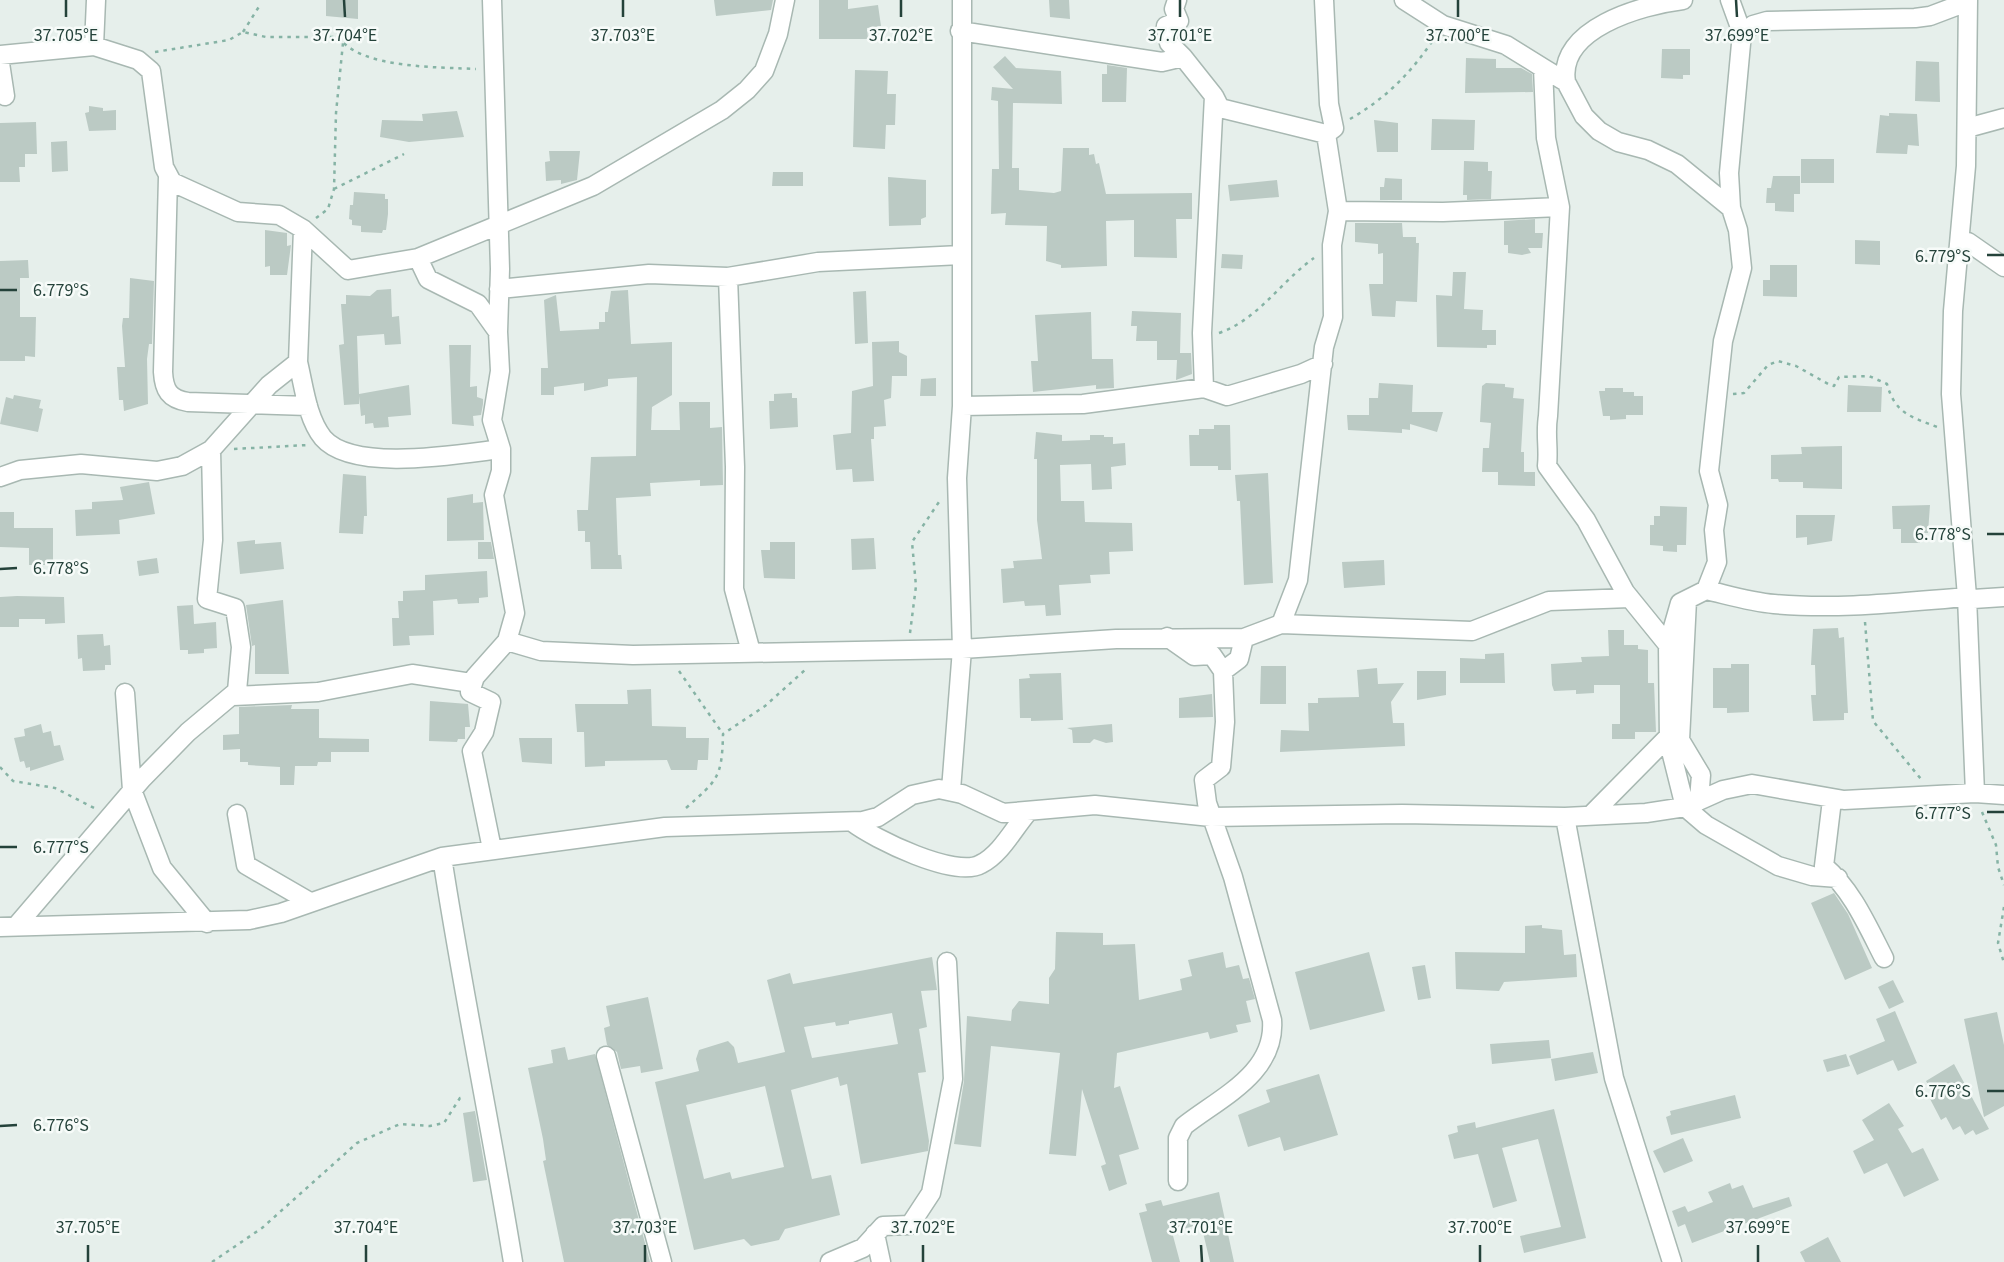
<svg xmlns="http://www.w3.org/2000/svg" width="2004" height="1262" font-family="'Source Sans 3',sans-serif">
<rect width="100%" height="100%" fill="#e6efeb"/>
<!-- building -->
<path fill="#bbcac4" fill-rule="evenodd" d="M326 0H358V19L326 16Z
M714 0H773L771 10 716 16Z
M819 0H848V9L878 5 881 26 867 28 868 39H819Z
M1049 0H1069L1070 19 1050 17Z
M1662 49H1690V75H1683V79L1661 78Z
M1005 56 1016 68 1061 71 1062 104 1013 103 1012 168H1019V190L1054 193 1061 191 1063 148H1089V155L1094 154 1096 164 1099 163 1106 194 1192 193V219H1176L1177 258 1134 257V220L1106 221 1107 266 1061 268V265L1046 261 1047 226 1005 225 1006 213 991 214 992 169H999L998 101 991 100 992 87 1013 89 993 67Z
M1466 58 1496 59V68H1521L1532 74 1533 92 1465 93Z
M1916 61 1939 62 1940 102 1915 101Z
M1107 65 1127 68 1126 102H1102V74H1107Z
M855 70 888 71 887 94H896L895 125H886L885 149 853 147Z
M89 106 103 108V111L116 110V130L89 131 85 113 89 112Z
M457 111 464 137 409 142 380 137 382 120 423 121 422 114Z
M1889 113 1917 114 1919 146 1908 145 1907 154 1876 153 1880 115 1889 116Z
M1432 119 1475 120 1474 150H1431Z
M1374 120 1398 123V152H1377Z
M36 122 37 154H25V167H19L20 182H0V123Z
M67 141 68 171 52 172 51 142Z
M549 151H580L577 180 561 184V180L546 181 545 162 550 161Z
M1801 159H1834V183H1801Z
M1464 161 1488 162V171H1492L1491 199 1467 200V195H1463Z
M773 172H803V186H772Z
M1773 176H1800V194H1794V212L1775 211V203H1766L1767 188H1771Z
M888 177 926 180V217L921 219V225L889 226Z
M1385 178 1402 179V200H1380V187H1384Z
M1277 180 1279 197 1230 201 1228 185Z
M354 192 385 194V199H388V214L386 230H383L382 233 361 232V226L352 225V220L349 219 350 205H353Z
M1535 219V233H1543L1542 248H1528L1531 253 1522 255 1508 253V245H1504V221Z
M1355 223H1402L1403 237H1416V243H1419L1417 302 1396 301 1395 317 1372 316 1369 284H1383V253L1378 254V244L1355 242Z
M265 230 287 233V246L291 245 287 275H270V266L265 267Z
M1855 240 1880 241V265L1855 264Z
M1222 254 1243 255 1242 269 1221 268Z
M28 260 29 278H20V317H36L35 357 25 356V361H0V261Z
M1770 265H1797V297L1763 296V280H1770Z
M1453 272H1466L1464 309 1483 310 1482 330H1496V345H1487V348L1437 347 1436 295 1452 296Z
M130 278 154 281 152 344H149L147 359 148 404 124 411 123 400H119L117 367H125L122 326 123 318H129Z
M391 289 392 317 399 316 401 344 385 345 384 334 357 336 359 394 409 385 411 415 388 417 389 427 374 428 373 423 365 424V415L361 416 359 396V404L344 405 339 345 344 344 341 304H346V295L370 296 377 290Z
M628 290 631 344 672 342V395L652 407 651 430H680L679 402H710V428L722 427 723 485 700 486V480L650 483 651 496 616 498 618 555H621L622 569H591L590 542H585V531H578L577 510H588L591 457 636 456 637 377 608 379V386L584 391V383L554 387V395H541V368H548L544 300 556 295 560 331 599 329V322H605V312H608L611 291Z
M866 291 868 343 855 344 853 292Z
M1132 311 1181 313 1180 353H1191L1192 374 1176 380 1177 360H1157V341H1136L1137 326H1131Z
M1091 312 1092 359H1113L1114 388 1096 389V385L1033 392 1031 361H1038L1035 315Z
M899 341V352L907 356V376H892L891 398 884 400 886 426 874 427V439H871L874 481 853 482 852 469 836 470 833 435 851 433 852 391 873 386 872 342Z
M449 345H471L470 387 477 386V397L483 399V404L481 415 473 416 474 426 452 424Z
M936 378V396H920L921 379Z
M1379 383 1413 385 1412 412H1443L1437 432 1410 424V430L1402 429V433L1348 430 1347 415H1369V398H1378Z
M1486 383 1505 384V387L1514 388 1513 398 1524 399 1521 452H1524V472H1535V486L1498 485V472H1482L1483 448H1489L1491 423 1480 422 1482 386Z
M1848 385 1882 387 1881 412H1847Z
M1605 388H1623V392H1634V396H1643V415H1626V419L1610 420V416H1603L1599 391H1605Z
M792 393V398H797L798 427 770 429 769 401H774V394Z
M14 395 41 400 39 408 43 409 38 432 0 424 6 397 13 399Z
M1214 425H1230L1231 470H1218V466H1190L1189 435H1199V429H1214Z
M1036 432 1062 435V441L1090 440V435H1104V437H1113V444L1125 443 1126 465 1111 467 1112 489 1092 490 1091 464 1060 465 1061 501H1084L1085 522 1132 523 1133 551 1109 552 1110 574 1090 575 1091 583 1059 585 1061 615 1046 616 1045 605 1025 606 1024 601 1003 603 1001 569 1014 568 1013 561 1042 559 1037 520V459H1034Z
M1842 446V489L1803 488V482H1779L1778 479H1771V455L1802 454 1801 447Z
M1268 473 1273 583 1244 585 1240 501H1237L1235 475Z
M343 474 366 476 367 516H364L363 534 339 533Z
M149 482 155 514 119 520 120 534 76 536 75 510 92 509V502L123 500 120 487Z
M473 494V503L483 502 484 540 447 541V498Z
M1930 505 1928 533H1919L1920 543H1901V529H1893L1892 506Z
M1660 506 1687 507 1686 545H1677V552L1663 551V546L1650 545V525H1654V516H1660Z
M0 512H14V528H53V565H29V548L0 547Z
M1796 515H1835L1832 541 1807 545V537L1796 538Z
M874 538 876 569 852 570 851 539Z
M255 540V544L281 542 284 569 240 574 237 542Z
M478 542H491L494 559H478Z
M770 542H795V579L764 578 761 550H770Z
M157 558 159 573 139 576 137 561Z
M1384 560 1385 585 1344 588 1342 562Z
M487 571 488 597 479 598V603L458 604 457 599 433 601 434 635 409 636 410 645 393 646 392 618H399L398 601H403V591L425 590V575Z
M17 596 64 597 65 623 45 624V619H19V627H0V597Z
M283 600 289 674H255V645L252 646 246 605Z
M193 605 194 624 216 622 217 648 204 649V653L188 654V650H180L177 606Z
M1838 628 1839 638 1844 637 1848 713H1844V720L1813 721 1811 695H1816L1815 665H1811L1813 629Z
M1608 630H1624V645H1638V649L1648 650V683H1654L1656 732H1635V739H1612V724H1620V685H1594V693L1576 694V690L1554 691 1552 685 1551 664 1582 662 1581 657 1609 656Z
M103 634 104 646 110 645 111 665H105V670L83 671 82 658 78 659 77 635Z
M1504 653 1505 683H1460V658L1485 659V654Z
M1731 664H1749V712L1727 713V708H1713V668H1731Z
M1261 666H1286V704H1260Z
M1377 668 1378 684 1404 683 1391 702 1393 723H1404L1405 746 1280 752 1281 730 1309 731 1308 703H1318V698L1359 697 1357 670Z
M1417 671H1446V695L1417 700Z
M1061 673 1063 720 1031 721V718H1020L1019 679 1030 678 1029 674Z
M651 689 652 726 686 727V738H709L708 760H698L697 770H671L667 760 605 761V766L585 767 584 732H577L575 704H628L627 690Z
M1212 694 1213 717 1179 718V698Z
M430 701 468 704 470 727H465V739H458L457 742 429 741Z
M292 705 291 709H319V738L369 739V752H331V762H318L317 766H295L294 785H280V767L248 765V762H240V749L223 750V735L239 734V707Z
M41 724 43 733 51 731 54 746 60 745 64 760 30 771V767L26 768 24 761 20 762 14 738 25 736 24 729Z
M1112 724 1113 742 1106 743 1094 739 1090 743H1073L1072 730 1067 728Z
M519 738H552V764L522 762Z
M1834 893 1848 914 1872 968 1845 980 1811 903Z
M1542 925V928L1562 930 1564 955 1576 954 1577 977 1504 982 1499 991 1456 989 1455 952 1525 953V926Z
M1056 932 1103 933V945L1135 944 1139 1000 1182 990 1180 979 1192 976 1188 960 1223 952 1226 968 1239 965 1243 979 1249 978 1255 999 1246 1001 1251 1022 1236 1025 1238 1032 1210 1039 1208 1032 1117 1053 1114 1088 1120 1086 1139 1149 1119 1155 1127 1184 1109 1191 1101 1166 1106 1164 1082 1089 1076 1156 1049 1154 1060 1053 991 1046 981 1147 954 1144 964 1081 967 1016 1011 1021 1012 1010 1019 1001 1049 1004V978L1055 969Z
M1369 952 1385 1011 1310 1030 1295 972Z
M932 957 937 990 921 991 927 1027 919 1029 926 1072 918 1073 929 1141 928 1151 861 1164 847 1084 840 1086 838 1077 791 1090 812 1179 831 1175 840 1215 785 1229 779 1240 751 1246 744 1239 694 1250 655 1082 699 1071 696 1059 699 1050 728 1041 734 1047 738 1063 785 1052 767 980 790 973 793 984ZM892 1013 898 1044 812 1058 804 1027 835 1022 836 1026 849 1024V1021ZM765 1086 784 1167 732 1179 730 1172 704 1179 686 1105Z
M1425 965 1431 998 1418 1000 1412 967Z
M1893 980 1904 1002 1889 1009 1878 987Z
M648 997 663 1069 641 1073 640 1066 621 1069 617 1052 607 1045 604 1028 610 1026 606 1006Z
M1895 1011 1917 1063 1898 1071 1893 1060 1857 1075 1849 1056 1885 1041 1876 1019Z
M1997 1012 2004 1045V1106L1984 1117 1964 1019Z
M1549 1040 1551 1058 1492 1064 1490 1044Z
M565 1047 568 1060 595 1054 650 1262H564L543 1161 546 1160 543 1139 528 1068 553 1063 551 1050Z
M1593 1052 1598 1073 1555 1081 1551 1059Z
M1846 1054 1850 1066 1827 1072 1823 1060Z
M1954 1064 1989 1129 1976 1135 1973 1130 1965 1135 1960 1126 1953 1130 1946 1117 1941 1120 1929 1097 1934 1094 1926 1081Z
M1319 1074 1338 1135 1284 1151 1280 1137 1248 1147 1238 1115 1270 1102 1266 1090Z
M1735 1095 1741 1118 1671 1135 1666 1117 1671 1115 1670 1111Z
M1889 1103 1904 1126 1898 1129 1912 1153 1923 1148 1939 1180 1904 1197 1887 1163 1864 1174 1853 1151 1874 1140 1862 1120Z
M1554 1109 1586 1238 1524 1253 1520 1236 1561 1227 1538 1139 1502 1148 1517 1201 1493 1208 1478 1154 1454 1159 1448 1135 1458 1132 1457 1126 1475 1122 1476 1128Z
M475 1111 487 1180 473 1182 463 1113Z
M1683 1138 1693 1161 1664 1173 1653 1151Z
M1730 1183 1732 1189 1743 1185 1753 1208 1789 1197 1792 1206 1692 1243 1685 1224 1678 1227 1672 1211 1685 1206 1688 1212 1713 1202 1708 1192Z
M1219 1192 1234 1262H1210L1201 1224 1172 1232 1180 1262H1152L1139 1213 1147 1211 1145 1204 1161 1200 1163 1206Z
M1828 1237 1841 1262H1805L1800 1252Z"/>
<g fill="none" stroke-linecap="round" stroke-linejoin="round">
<!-- minor casing -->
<g stroke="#a8b8b2" stroke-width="21">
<path id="minor" d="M96 0 94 46 138 60 151 71 164 167 172 182 238 212 279 215 303 229 348 270 418 258 428 279 478 304 498 332 500 371 492 420 501 449V471L494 495 515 613 507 641 475 677 470 692 491 702 484 732 472 751 492 849
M492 0 500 269 498 332
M1177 0 1174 9 1179 21 1166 26 1169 43 1183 57
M1404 0 1443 25 1506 45 1543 68 1566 82 1584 116 1599 131 1618 142 1648 150 1677 164 1731 208
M1730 0 1742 33
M1968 0 1966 166 1953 311 1951 394 1967 597 1975 793
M960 31 1162 62 1183 57 1214 96 1202 333 1204 388
M0 55 94 46
M0 63 5 96
M1543 68 1546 138 1560 207 1548 416C1545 434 1549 448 1547 466L1586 520 1625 592 1668 645
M1566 82C1557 29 1641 5 1683 0
M1214 96 1220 108 1326 134
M1967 128 2004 118
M168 177 163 372C164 390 169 399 188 402L308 406
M1338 211 1443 212 1560 207
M1968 242 2004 267
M418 258 593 186 722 110 747 90 764 71 778 34 785 0
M728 277 735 467 734 589 751 652
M499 289 649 274 728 277 818 262 961 255
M298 362C304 387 307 418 323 438 353 473 459 454 501 449
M962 406 1083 404 1204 388 1227 396 1301 374 1323 364
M0 477 20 470 81 464 157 471 182 466 211 450
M1706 590C1728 595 1751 602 1774 604 1838 610 1903 602 1967 597
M1973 599 2004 597
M1687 600 1680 740 1701 775 1699 800
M1281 624 1472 631 1549 601 1630 598
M1167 637 1194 656 1212 655 1223 671
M507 641 541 651 633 655 962 649 1116 639 1244 638
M125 693 132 790 162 868 207 923
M233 696 318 692 412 674 471 683
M951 790 962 649 957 478 962 406V0
M1832 800 1824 866C1852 890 1867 925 1884 958
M1593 813 1669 736
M237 814 246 865 310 902
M1565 817 1614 1078 1672 1262
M852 822C874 839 956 879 981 864 1001 854 1014 828 1028 812
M442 857C463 993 491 1127 513 1262
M1838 878 1812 876 1778 866 1706 825 1685 807 1669 743 1668 645 1680 603 1706 590 1717 562 1714 530 1718 505 1709 471 1723 341 1742 268 1738 230 1731 208 1729 173 1742 33 1753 25 1767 21 1915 18 1930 16 1967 2
M17 925 142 779 188 732 237 691 241 647 235 608 207 599 213 540 211 450 269 385 298 362 303 229
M0 927 249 920 281 913 442 857 665 827 863 821 878 817 912 795 939 789 962 794 1003 813 1095 805 1211 817 1402 814 1565 817 1646 813 1685 807 1723 790 1752 784 1844 800 1975 793 2004 795
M606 1056 662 1262
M1178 1181V1138L1184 1126C1221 1097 1276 1073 1272 1020L1233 877 1207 803 1204 780 1221 767 1225 722 1223 671 1239 659 1244 638 1281 624 1298 580 1324 347 1333 317 1332 245 1338 211 1326 134 1334 128 1329 104 1324 0
M875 1234 881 1262
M830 1262 863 1248 883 1226 910 1225 931 1193 953 1079 947 962"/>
</g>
<!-- path -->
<path stroke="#86b3a5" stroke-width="2.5" stroke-dasharray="3.5 5" stroke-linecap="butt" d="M243 32 260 5
M155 52 229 40 243 32 266 37H339C359 69 441 67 476 69
M1350 119C1385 99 1411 73 1433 40
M334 189 404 154
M316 218 328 209 334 189 336 113 343 43
M1219 333C1259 319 1280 282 1314 258
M1733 394 1744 393 1768 365 1778 361 1796 366 1830 385 1834 386 1839 377 1869 376 1887 384C1895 414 1912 417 1937 427
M234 449 308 445
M1865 622 1873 721 1921 779
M910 633 916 586 912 542 941 499
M679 671 723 734
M0 767 13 781 55 788 96 809
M686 808C717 780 722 779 723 734L765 706 805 670
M1982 812 1996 845 1998 867 2004 885
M2004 907 1998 943 2004 963
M212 1262 262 1228 357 1143 400 1124 430 1126 444 1123 460 1098 465 1097"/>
<!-- minor -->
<use href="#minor" stroke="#fff" stroke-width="18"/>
</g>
<!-- ticks -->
<path fill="none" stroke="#24423a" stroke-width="2.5" d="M66 0V17M344 0 345 17M623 0V17M901 0V17M1180 0V17M1458 0V17M1736 0 1737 17M1987 255H2004M0 290H17M1987 534H2004M0 569 17 568M1987 812H2004M0 847H17M1987 1091H2004M0 1126 17 1125M88 1245V1262M366 1245V1262M645 1245V1262M923 1245V1262M1201 1245 1202 1262M1480 1245V1262M1758 1245V1262"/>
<g font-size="18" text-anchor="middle" fill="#24423a" stroke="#f7fbf9" stroke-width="5" stroke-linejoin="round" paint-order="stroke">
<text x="66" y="41">37.705°E</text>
<text x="345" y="41">37.704°E</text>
<text x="623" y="41">37.703°E</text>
<text x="901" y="41">37.702°E</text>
<text x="1180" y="41">37.701°E</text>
<text x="1458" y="41">37.700°E</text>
<text x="1737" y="41">37.699°E</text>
<text x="1943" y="262">6.779°S</text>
<text x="61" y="296">6.779°S</text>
<text x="1943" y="540">6.778°S</text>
<text x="61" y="574">6.778°S</text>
<text x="1943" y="819">6.777°S</text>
<text x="61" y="853">6.777°S</text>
<text x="1943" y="1097">6.776°S</text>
<text x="61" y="1131">6.776°S</text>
<text x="88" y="1233">37.705°E</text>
<text x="366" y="1233">37.704°E</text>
<text x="645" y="1233">37.703°E</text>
<text x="923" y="1233">37.702°E</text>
<text x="1201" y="1233">37.701°E</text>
<text x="1480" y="1233">37.700°E</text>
<text x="1758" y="1233">37.699°E</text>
</g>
</svg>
